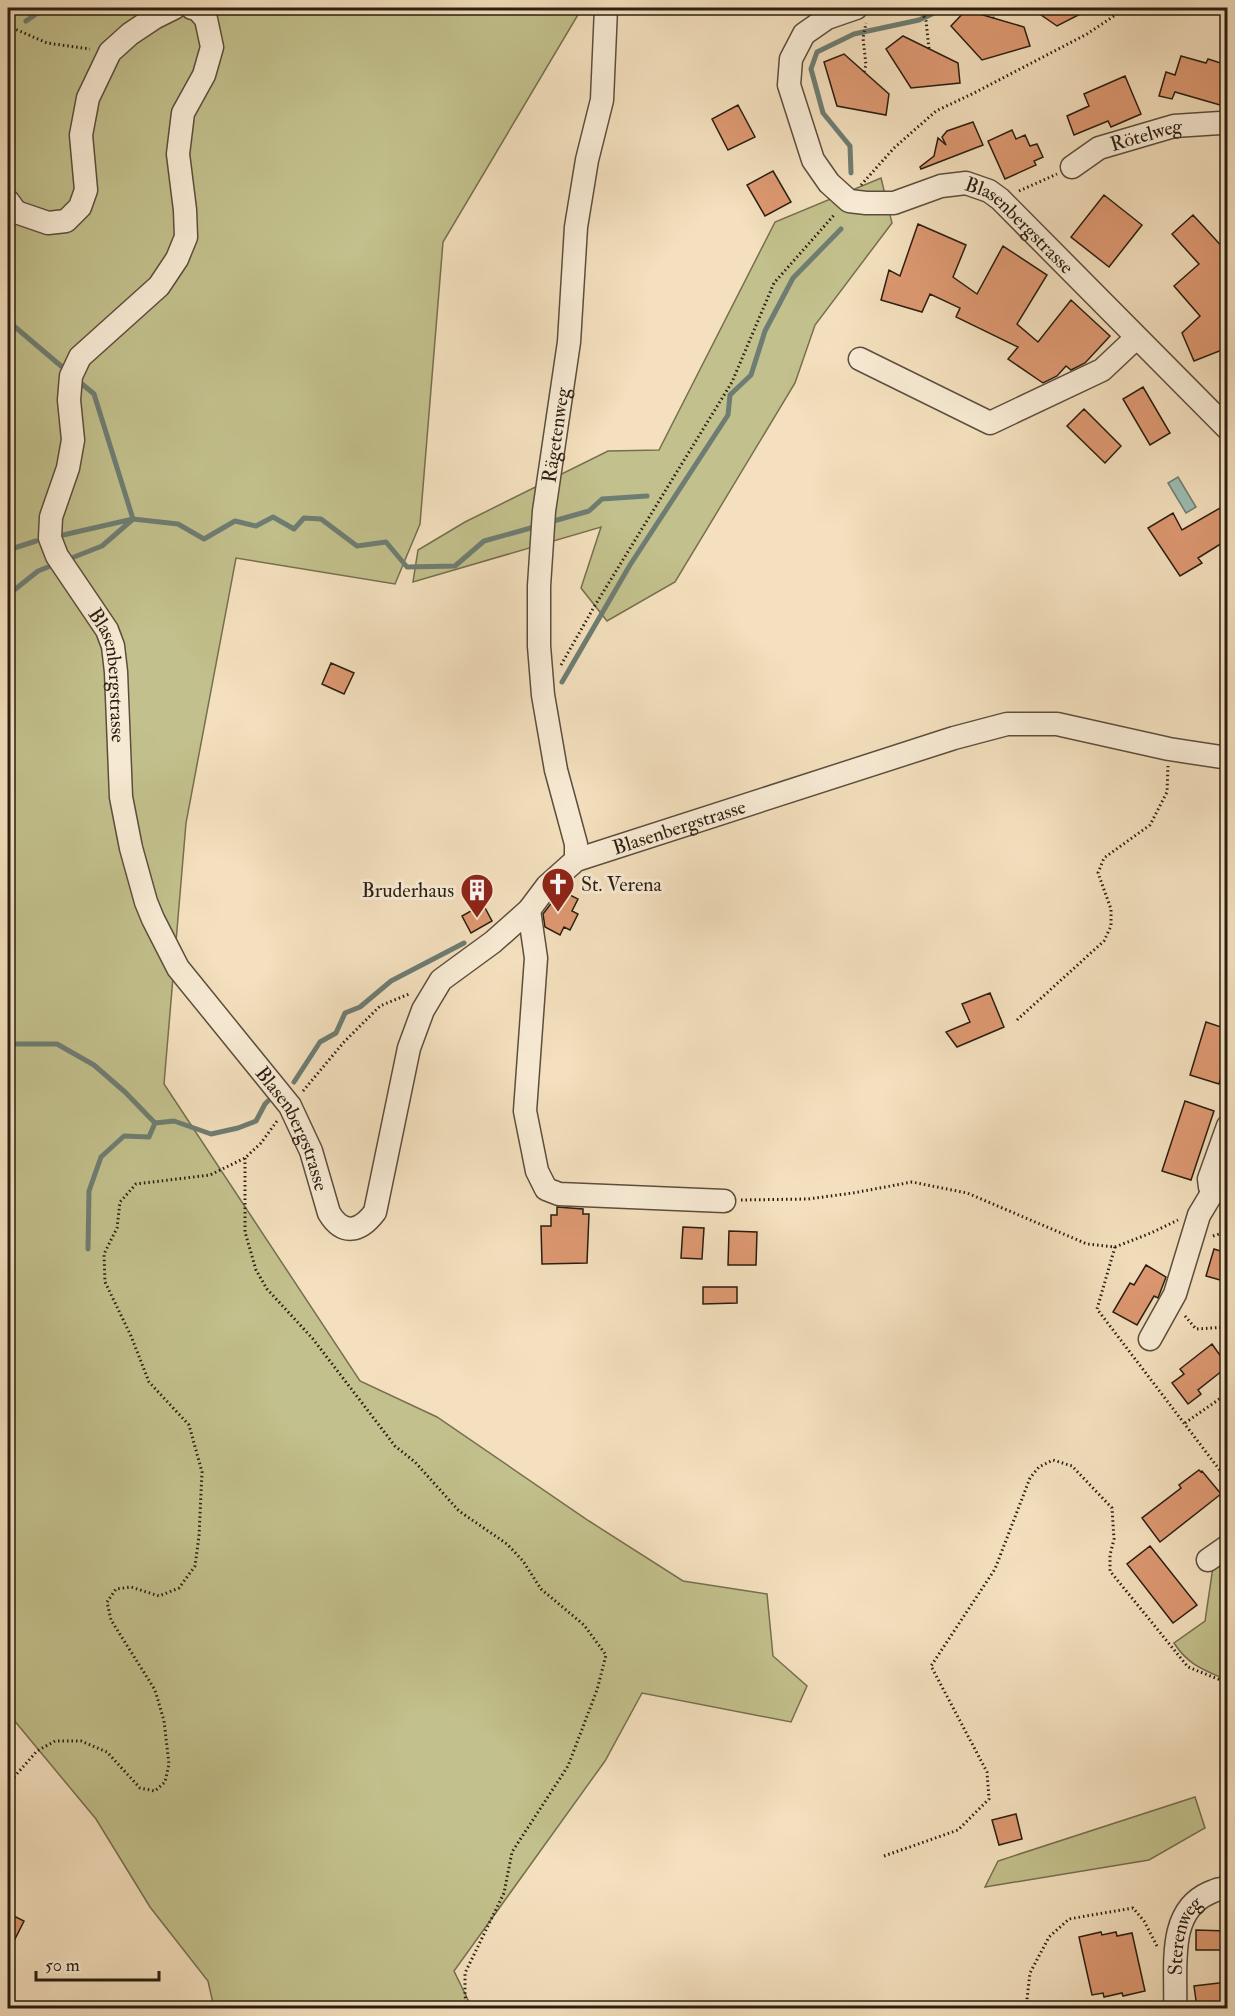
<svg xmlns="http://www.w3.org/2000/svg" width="1235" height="2016" font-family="'IM FELL Double Pica',serif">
<rect width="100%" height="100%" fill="#f4e0be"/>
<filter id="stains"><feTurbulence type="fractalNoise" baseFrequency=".00333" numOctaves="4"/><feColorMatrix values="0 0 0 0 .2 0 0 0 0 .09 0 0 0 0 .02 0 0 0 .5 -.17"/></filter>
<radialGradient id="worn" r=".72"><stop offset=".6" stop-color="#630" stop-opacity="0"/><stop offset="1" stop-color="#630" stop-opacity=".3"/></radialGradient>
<!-- green -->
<path fill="#c2c08c" stroke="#766f4e" stroke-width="1.5" d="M8 8H582L443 242 420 524 395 584 236 558 186 823 164 1084 360 1381 437 1417 589 1521 683 1581 767 1594 773 1656 807 1686 791 1722 642 1693 605 1761 454 1971 472 2008H214L208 1981 150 1907 96 1819 8 1713Z
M881 178 892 223 815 325 795 383 675 582 607 621 581 588 601 527 413 582 418 550 465 522 608 451 659 450 775 222Z
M1227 1556V1680C1204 1670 1188 1665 1174 1643L1205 1621 1213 1567Z
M1195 1797 1205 1828 1149 1860 985 1887 998 1861Z"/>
<!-- water -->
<path fill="#9cbdb5" stroke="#6e7d73" stroke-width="1.5" d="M1178 477 1196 507 1186 513 1168 483Z"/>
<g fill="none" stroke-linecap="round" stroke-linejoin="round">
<!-- stream -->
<path stroke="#6e7d73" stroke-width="5" d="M26 21 45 8
M851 173 850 146 823 113 811 69 817 52 854 34 919 20 945 8
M8 321 61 366
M82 384 94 394 133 519
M550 522 589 511 602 499 647 496
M63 535 133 519 178 524 204 539 235 521 256 526 273 517 294 529 304 518 321 519 357 546 386 542 407 567 455 566 484 541 538 526
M8 550 36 541
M74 557 102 546 132 520
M8 595 38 571 48 567
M562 682 630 565 728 415 730 395 751 375 765 331 793 278 841 229
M8 1044H57L94 1065 125 1092 155 1123 174 1121 211 1134 238 1128 256 1121 265 1104 268 1101
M294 1082 320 1042 336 1033 345 1013 360 1007 391 981 464 943
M88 1249 89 1191 101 1157 124 1136 149 1137 155 1123"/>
</g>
<!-- building -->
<path fill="#de9972" stroke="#2a1e11" stroke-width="1.5" d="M1031 8H1092L1057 26Z
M966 10 1024 27 1030 46 982 60 951 26Z
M903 36 958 63 960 83 911 88 886 49Z
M844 54 889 94 886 115 837 106 824 62Z
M1181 56 1206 63 1208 59 1227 65V107L1175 92 1172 99 1159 96 1166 72 1175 75Z
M1125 76 1141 114 1111 127 1108 121 1074 135 1067 116 1089 106 1084 94Z
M738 105 755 137 728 150 712 119Z
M973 122 983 145 921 169 920 167 934 156 938 138 946 145 942 137 947 131Z
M1012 130 1016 139 1025 135 1030 146 1037 144 1043 157 1034 161 1036 165 1005 179 988 141Z
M773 171 791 202 765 216 747 185Z
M1104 195 1142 225 1109 267 1071 237Z
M1193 215 1227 252V348L1194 361 1182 333 1200 316 1174 286 1199 264 1172 234Z
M918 224 966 245 953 277 977 294 1003 246 1047 275 1017 324 1038 342 1071 300 1110 336 1085 363 1071 370 1066 366 1057 376 1043 383 1008 359 1018 347 956 317 960 308 930 294 922 312 881 300 889 270 900 276Z
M1143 387 1170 433 1150 445 1123 399Z
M1084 409 1121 446 1105 463 1067 426Z
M1227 504V540L1198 558 1202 563 1180 576 1148 528 1173 513 1182 530Z
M331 663 354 673 344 694 322 684Z
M562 891 578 899 572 911 578 914 570 930 564 927 560 935 545 927 543 914 553 901 555 902Z
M483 904 492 921 471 933 462 916Z
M990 993 1004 1027 957 1047 946 1032 970 1022 962 1004Z
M1206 1022 1227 1029V1056L1219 1084 1190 1075Z
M1185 1101 1214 1111 1191 1180 1162 1171Z
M557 1207 583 1209V1214H589L587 1263 542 1264 541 1226H551V1215H557Z
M683 1227 704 1228 702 1259 681 1258Z
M729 1231 757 1232 756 1265H728Z
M1214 1249 1227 1253V1282L1206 1276Z
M1146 1265 1166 1277 1158 1298 1154 1296 1137 1325 1113 1312 1130 1283 1134 1285Z
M703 1287H737V1303L703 1304Z
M1212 1344 1227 1365V1367L1198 1390 1201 1394 1188 1404 1172 1383 1184 1374 1180 1369Z
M1199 1470 1201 1472 1202 1471 1221 1494 1160 1542 1142 1518 1181 1488 1179 1485Z
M1150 1546 1197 1605 1173 1623 1127 1564Z
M1016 1814 1022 1839 999 1845 992 1820Z
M8 1913 24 1921 8 1953Z
M1196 1930 1227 1931V1950H1196Z
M1101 1932 1102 1935 1116 1932 1117 1936 1132 1933 1145 1991 1123 1996 1122 1993 1104 1997 1103 1993 1092 1995 1079 1937Z
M1227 1982V2004L1197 2008 1194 1986Z"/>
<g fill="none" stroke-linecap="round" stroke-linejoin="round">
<!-- minor casing -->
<g stroke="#5c4e3c" stroke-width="25">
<g id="minor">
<path id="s1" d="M192 8 197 9 206 19 212 47 204 75 183 113 178 154 185 210 186 237 177 259 159 286 80 357 71 376 69 400 73 440 68 468 51 517 50 538 57 556 107 630 113 646 116 672 121 797 131 848 146 902 153 919 178 968 290 1106 311 1151 329 1213C343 1236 360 1232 375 1212L409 1048 423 1010 441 980 493 942 529 910 547 886 576 860 954 738 1007 724H1057L1169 749 1228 758"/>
<path id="s2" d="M856 8 827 18 804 34 791 59 789 85 813 160 829 183 849 201 866 203H894L941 186 966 183 989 191 1000 199 1228 429"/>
<path id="s3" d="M1072 167 1099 148 1174 126 1220 123 1228 125"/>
<path d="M8 201 16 212 48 223 66 221 80 207 86 190 81 135 88 98 110 52 130 34 154 18 174 8"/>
<path d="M860 359 990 423 1102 370 1136 338"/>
<path id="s4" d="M576 860V844L556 770 543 695 539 646V586L544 511 569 342 576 227 587 160 602 100 606 8"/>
<path d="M529 910 536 958 525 1111 537 1171 546 1189 559 1194 724 1201"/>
<path d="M1214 1190 1210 1187 1209 1179 1228 1126"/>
<path d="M1150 1339 1175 1294 1199 1215 1214 1190"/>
<path d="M1208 1560 1228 1546"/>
<path id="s5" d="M1175 2008C1177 1969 1166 1912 1209 1893 1216 1890 1220 1888 1228 1889"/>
</g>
</g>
<!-- path -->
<path stroke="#2a1e11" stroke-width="3" stroke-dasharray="1.5 3" stroke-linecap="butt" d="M920 8 926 21 929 49
M991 8 993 18
M8 26 47 43 90 49
M864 72 866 65 863 38 866 23
M861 185 894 148 936 111 974 93 1087 34 1126 8
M1019 191 1057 174
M561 665 594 607 732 382 774 283 835 214
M1017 1020 1104 941 1111 926V909L1098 873 1104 858 1150 825 1167 792 1168 766
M303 1091 344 1042 380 1006 409 994
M245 1158V1232L256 1270 267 1289 313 1339 395 1446 415 1462 459 1511 507 1544 523 1561 541 1589 584 1625 606 1655 597 1690 568 1766 512 1852 504 1893 465 1973V1996L468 2008
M741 1200 808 1199 853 1193 912 1182 967 1193 1087 1244 1115 1247 1151 1233 1178 1220
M1213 1236 1222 1233 1228 1234
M1115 1247 1097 1309 1222 1473 1228 1476
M1185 1316 1196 1329 1228 1327
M1185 1423 1228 1393
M8 1784 37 1751 55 1741H81L107 1752 140 1788 155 1791 165 1782 169 1764 164 1721 155 1690 111 1620 107 1602 116 1589 131 1587 159 1596 179 1588 195 1566 199 1536 202 1472 189 1425 149 1382 131 1336 105 1282 104 1254 117 1228 120 1202 136 1184 210 1175 245 1158 261 1143 277 1121
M884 1856 958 1830 989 1799 987 1772 931 1666 995 1569 1030 1478 1039 1467 1053 1460 1072 1466 1112 1508 1114 1539 1110 1555V1571L1188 1667 1228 1683
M1026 2008 1030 1973 1049 1937 1069 1919 1133 1908 1144 1921 1157 1946"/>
<!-- minor -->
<use href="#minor" stroke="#f8ebd5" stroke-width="22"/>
</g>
<!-- icons -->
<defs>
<g id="church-pin" transform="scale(1.725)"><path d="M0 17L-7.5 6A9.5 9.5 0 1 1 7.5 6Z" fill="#8f2418" stroke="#f8ebd5"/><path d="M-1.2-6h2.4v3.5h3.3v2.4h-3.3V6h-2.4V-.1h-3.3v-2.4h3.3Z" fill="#fff"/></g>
<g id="building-pin" transform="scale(1.725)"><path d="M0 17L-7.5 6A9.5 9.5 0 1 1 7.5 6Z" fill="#8f2418" stroke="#f8ebd5"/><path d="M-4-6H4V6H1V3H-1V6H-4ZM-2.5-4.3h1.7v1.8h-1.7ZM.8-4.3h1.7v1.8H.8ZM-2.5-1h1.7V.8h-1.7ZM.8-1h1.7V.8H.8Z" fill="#fff"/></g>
</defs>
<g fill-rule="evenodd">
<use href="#church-pin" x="558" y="884"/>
<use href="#building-pin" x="477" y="890"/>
</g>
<g text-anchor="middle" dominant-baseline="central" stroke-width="6" stroke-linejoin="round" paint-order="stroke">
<!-- street labels -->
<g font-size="20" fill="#2a1e11" stroke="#f8ebd5">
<text stroke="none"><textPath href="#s3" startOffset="82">Rötelweg</textPath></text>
<text stroke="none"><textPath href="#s2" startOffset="436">Blasenbergstrasse</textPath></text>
<text stroke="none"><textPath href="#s4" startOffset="430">Rägetenweg</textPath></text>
<text stroke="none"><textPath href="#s1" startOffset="747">Blasenbergstrasse</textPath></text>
<text stroke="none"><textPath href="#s1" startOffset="1935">Blasenbergstrasse</textPath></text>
<text stroke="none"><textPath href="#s1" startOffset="1251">Blasenbergstrasse</textPath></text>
<text stroke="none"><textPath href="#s5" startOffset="74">Sterenweg</textPath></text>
</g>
<!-- poi labels -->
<g font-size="20" fill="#2a1e11" stroke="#f8ebd5" text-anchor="start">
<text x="581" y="884">St. Verena</text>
<text x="454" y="890" text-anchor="end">Bruderhaus</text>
</g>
</g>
<!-- margin -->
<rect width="1235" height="2016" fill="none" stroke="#f4e0be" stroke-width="30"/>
<rect x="9" y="9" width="1217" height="1998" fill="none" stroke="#2a1e11" stroke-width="3"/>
<rect x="15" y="15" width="1205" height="1986" fill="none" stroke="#2a1e11" stroke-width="1.5"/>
<!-- scale -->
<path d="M36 1971v9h123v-9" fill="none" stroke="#2a1e11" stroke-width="3"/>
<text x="45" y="1971" font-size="18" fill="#2a1e11" stroke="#f8ebd5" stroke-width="4.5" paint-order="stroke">50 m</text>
<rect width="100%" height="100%" filter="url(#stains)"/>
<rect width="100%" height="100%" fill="url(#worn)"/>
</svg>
